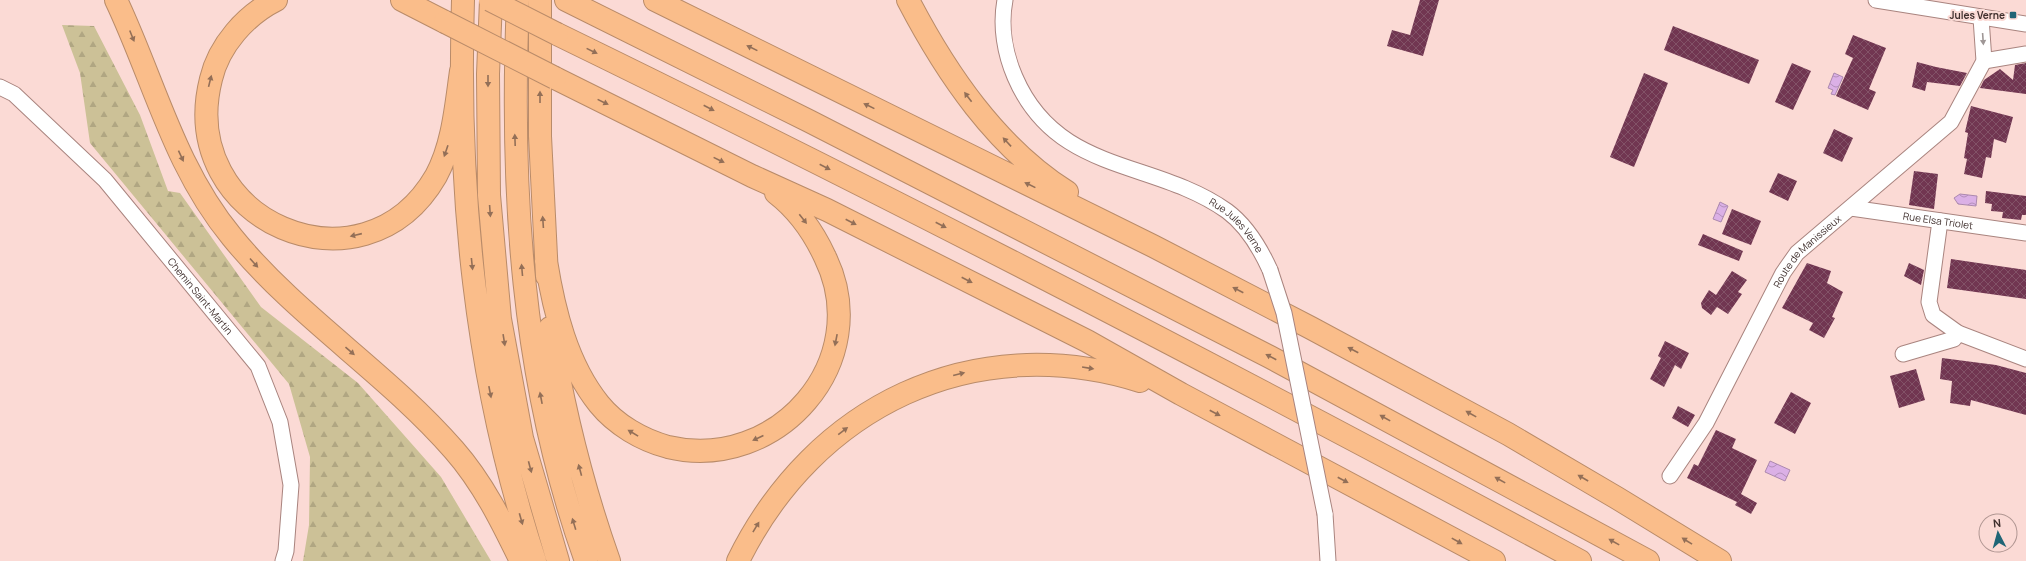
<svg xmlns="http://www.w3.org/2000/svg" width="2026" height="561" font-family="Manrope,sans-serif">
<defs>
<pattern id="forest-firs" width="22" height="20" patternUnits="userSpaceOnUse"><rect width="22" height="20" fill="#ccc197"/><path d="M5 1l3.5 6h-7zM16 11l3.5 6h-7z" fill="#b0a682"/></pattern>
<pattern id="water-waves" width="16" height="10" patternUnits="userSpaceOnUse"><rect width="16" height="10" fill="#dbb0e6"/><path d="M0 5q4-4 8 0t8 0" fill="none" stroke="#b390bb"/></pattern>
<pattern id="building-cross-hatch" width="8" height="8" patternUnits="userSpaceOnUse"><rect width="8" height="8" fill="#713651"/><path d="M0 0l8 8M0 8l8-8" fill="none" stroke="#825267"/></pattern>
</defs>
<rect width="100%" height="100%" fill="#fbdad5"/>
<!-- forest -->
<path fill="url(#forest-firs)" d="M62 25 94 26 140 115 168 191 180 193 261 307 358 383 441 477 491 561H303L309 525 310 457 289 384 90 143 80 73Z"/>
<!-- water -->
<path fill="url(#water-waves)" stroke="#ac89ae" d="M1834 73 1843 77 1835 95 1831 94 1833 90 1828 88Z
M1960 194 1977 196 1976 206 1958 204 1954 198Z
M1720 202 1728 206 1721 222 1713 219Z
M1770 461 1790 470 1785 481 1765 472Z"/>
<!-- building -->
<path fill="url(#building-cross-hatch)" d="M1420 0H1439L1423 56 1387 46 1392 30 1410 35Z
M1673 26 1759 60 1749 84 1664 50Z
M1853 35 1886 48 1869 89 1876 92 1868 110 1836 96 1853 58 1845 54Z
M1917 62 1936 67 1967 73 1960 86 1927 82 1925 91 1912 87Z
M1792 63 1811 71 1793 110 1775 102Z
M2026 63V94L1980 88 1984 80 2000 69 2013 80 2015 65Z
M1644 73 1668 83 1634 167 1610 157Z
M1971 106 2013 117 2006 143 1994 139 1991 158 1986 157 1982 178 1964 174 1967 159 1964 158 1968 133 1965 132Z
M1834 129 1853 138 1842 162 1823 153Z
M1914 171 1938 174 1934 209 1909 205Z
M1778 173 1797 181 1788 201 1769 192Z
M1986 191 2026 196V215H2022L2021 220 2002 218 2003 212 1991 211 1992 204 1985 203Z
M1732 209 1761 221 1751 245 1722 234Z
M1703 234 1743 251 1739 261 1698 245Z
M1951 259 2026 270V299L1947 288Z
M1807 263 1831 271 1827 283 1843 292 1832 317 1835 318 1824 338 1809 330 1813 323 1782 308Z
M1909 263 1924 270 1921 285 1904 276Z
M1732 271 1747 280 1738 292 1742 294 1728 314 1717 307 1711 315 1702 308 1701 303 1709 290 1716 295Z
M1665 341 1689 353 1681 369 1675 365 1664 387 1650 379 1661 358 1658 356Z
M1942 358 1996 365 2026 373V415L1971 400 1970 406 1950 403 1952 381 1940 379Z
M1916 369 1925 400 1899 408 1890 376Z
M1791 392 1811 403 1795 434 1774 423Z
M1678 406 1695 415 1688 427 1672 418Z
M1716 430 1736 439 1732 448 1757 460 1741 494 1757 503 1751 514 1735 505 1737 502 1687 478 1694 464 1698 466Z"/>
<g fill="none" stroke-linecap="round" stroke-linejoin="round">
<!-- street casing -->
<g stroke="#a9847f" stroke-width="17">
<g id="street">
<path id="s1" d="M1005 0C1000 26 1005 54 1015 77 1057 175 1154 159 1227 211 1246 225 1260 248 1270 270"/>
<path d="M1876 0 2026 24"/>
<path d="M1984 61 2026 54"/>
<path id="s2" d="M0 87 14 94 105 180 258 366 280 422 291 485 286 551 283 561"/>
<path id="s3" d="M1851 208 2026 233"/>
<path d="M1940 221 1929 302 1933 315 1958 333 2026 359"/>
<path d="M1903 354 1954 339 1958 333"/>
<path id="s4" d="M1670 476 1706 423 1783 273 1797 253 1951 122 1984 61 1981 18"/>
<path d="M1325 514 1328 561"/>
</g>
</g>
<!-- highway casing -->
<g stroke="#b98b69" stroke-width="24">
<path id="highway" d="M116 0C154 80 174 167 232 237 297 317 386 372 454 450 483 483 502 522 521 561
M276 0C246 15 219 45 211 79 175 221 363 302 436 176 453 145 456 106 461 71
M402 0 445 22
M463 0C457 191 475 379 535 561
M491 0 488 74 489 195 500 319 522 438 558 561
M518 0C510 190 521 380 586 561
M540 0V136L547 276
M566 0 809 121 1270 357 1648 561
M655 0 1153 246 1311 328 1508 434 1617 498 1720 561
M908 0C946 73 996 147 1067 192
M557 34C902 202 1243 379 1580 561
M555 78 752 176 827 210 1087 341 1181 394 1494 561
M546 261C554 311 567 364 599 404 616 425 642 440 668 447 777 473 876 361 825 257 813 231 798 210 776 193
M550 328C563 407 582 485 609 561
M738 561C814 406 973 329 1140 381"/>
</g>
<!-- street -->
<use href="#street" stroke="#fff" stroke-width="15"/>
<!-- highway -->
<use href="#highway" stroke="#fabd8a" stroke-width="22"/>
<!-- street-bridge casing -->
<g stroke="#a9847f" stroke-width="17" stroke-linecap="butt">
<path id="street-bridge" d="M1270 270 1284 313 1325 514"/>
</g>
<!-- highway-bridge casing -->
<g stroke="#b98b69" stroke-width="24" stroke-linecap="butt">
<path id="highway-bridge" d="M490 0 557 34
M445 22 555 78"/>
</g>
<!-- street-bridge -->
<use href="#street-bridge" stroke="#fff" stroke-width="15"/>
<!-- highway-bridge -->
<use href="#highway-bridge" stroke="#fabd8a" stroke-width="22"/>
</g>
<!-- one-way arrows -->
<defs><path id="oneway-solid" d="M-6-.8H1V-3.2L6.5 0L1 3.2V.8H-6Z"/></defs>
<g fill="#936f57">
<use href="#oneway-solid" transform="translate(132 36) rotate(68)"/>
<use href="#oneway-solid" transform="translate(752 48) rotate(-154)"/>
<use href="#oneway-solid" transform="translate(592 51) rotate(26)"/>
<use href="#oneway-solid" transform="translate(210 81) rotate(-76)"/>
<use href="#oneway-solid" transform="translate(488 81) rotate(90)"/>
<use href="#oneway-solid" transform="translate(540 97) rotate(-90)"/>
<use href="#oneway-solid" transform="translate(968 97) rotate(-127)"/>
<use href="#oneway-solid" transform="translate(603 102) rotate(26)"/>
<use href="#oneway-solid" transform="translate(869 106) rotate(-154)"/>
<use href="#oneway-solid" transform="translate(709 108) rotate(27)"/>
<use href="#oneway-solid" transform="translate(515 140) rotate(-92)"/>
<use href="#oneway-solid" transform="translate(1007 142) rotate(-133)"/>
<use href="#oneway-solid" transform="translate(446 151) rotate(109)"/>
<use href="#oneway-solid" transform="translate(181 156) rotate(65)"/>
<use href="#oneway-solid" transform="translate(719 160) rotate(26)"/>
<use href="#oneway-solid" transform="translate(825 167) rotate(27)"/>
<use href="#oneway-solid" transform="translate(1030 185) rotate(-154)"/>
<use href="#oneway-solid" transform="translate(490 211) rotate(86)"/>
<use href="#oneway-solid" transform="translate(803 219) rotate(52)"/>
<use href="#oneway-solid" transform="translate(543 222) rotate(-94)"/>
<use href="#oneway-solid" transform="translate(851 222) rotate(27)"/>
<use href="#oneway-solid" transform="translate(941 225) rotate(27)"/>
<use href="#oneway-solid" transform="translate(356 235) rotate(167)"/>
<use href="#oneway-solid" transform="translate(254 263) rotate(48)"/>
<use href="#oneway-solid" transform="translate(472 264) rotate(84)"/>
<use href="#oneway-solid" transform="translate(522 270) rotate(-95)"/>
<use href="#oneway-solid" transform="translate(967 280) rotate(27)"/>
<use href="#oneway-solid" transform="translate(1238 290) rotate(-153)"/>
<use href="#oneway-solid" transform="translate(504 340) rotate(81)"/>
<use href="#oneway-solid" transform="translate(836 340) rotate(101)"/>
<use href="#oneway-solid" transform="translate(1353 350) rotate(-152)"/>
<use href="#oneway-solid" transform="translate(350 351) rotate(41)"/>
<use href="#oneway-solid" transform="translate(1271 357) rotate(-152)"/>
<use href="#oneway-solid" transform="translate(1088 368) rotate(9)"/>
<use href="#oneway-solid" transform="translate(959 374) rotate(-14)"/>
<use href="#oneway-solid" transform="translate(490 392) rotate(79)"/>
<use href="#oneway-solid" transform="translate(541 398) rotate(-101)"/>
<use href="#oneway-solid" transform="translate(1215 413) rotate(28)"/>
<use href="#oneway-solid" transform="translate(1471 414) rotate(-151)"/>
<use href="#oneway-solid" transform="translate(1385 418) rotate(-151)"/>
<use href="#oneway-solid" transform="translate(843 431) rotate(-37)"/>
<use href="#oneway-solid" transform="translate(633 433) rotate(-149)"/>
<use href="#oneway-solid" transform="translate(758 438) rotate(155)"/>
<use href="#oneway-solid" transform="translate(530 467) rotate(75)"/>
<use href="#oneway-solid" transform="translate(580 470) rotate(-105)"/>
<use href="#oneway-solid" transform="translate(1583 478) rotate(-150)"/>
<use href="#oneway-solid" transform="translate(1343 480) rotate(28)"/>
<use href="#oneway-solid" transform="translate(1500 480) rotate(-151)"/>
<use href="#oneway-solid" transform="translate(521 519) rotate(74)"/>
<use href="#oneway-solid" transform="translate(574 524) rotate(-107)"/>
<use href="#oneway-solid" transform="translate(756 527) rotate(-59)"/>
<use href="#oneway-solid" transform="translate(1457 541) rotate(29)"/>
<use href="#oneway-solid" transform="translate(1687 541) rotate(-148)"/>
<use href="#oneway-solid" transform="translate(1614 542) rotate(-151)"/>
</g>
<use fill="#9f9796" href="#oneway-solid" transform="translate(1983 39) rotate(86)"/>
<!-- markers -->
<rect fill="#206576" stroke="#fbdad5" stroke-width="1.5" x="2009" y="11" width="8" height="8" rx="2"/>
<g text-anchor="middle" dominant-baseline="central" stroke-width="4" stroke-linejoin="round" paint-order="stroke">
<!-- poi labels -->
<g font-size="10" font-weight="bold" fill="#3f2f2d" stroke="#fbdad5" text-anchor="end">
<text x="2005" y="15">Jules Verne</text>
</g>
<!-- street labels -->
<g font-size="10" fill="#3f2f2d" stroke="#fbdad5">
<text stroke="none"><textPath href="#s3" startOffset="88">Rue Elsa Triolet</textPath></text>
<text stroke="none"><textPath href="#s1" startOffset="354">Rue Jules Verne</textPath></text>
<text stroke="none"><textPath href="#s4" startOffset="265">Route de Manissieux</textPath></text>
<text stroke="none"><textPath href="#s2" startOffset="291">Chemin Saint-Martin</textPath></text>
</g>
</g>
<!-- north arrow -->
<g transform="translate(1998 533) rotate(354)"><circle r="19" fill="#fbdad5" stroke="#b09692"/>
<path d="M0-3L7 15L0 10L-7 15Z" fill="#206576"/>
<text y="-6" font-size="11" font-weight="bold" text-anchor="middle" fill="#3f2f2d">N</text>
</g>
</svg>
